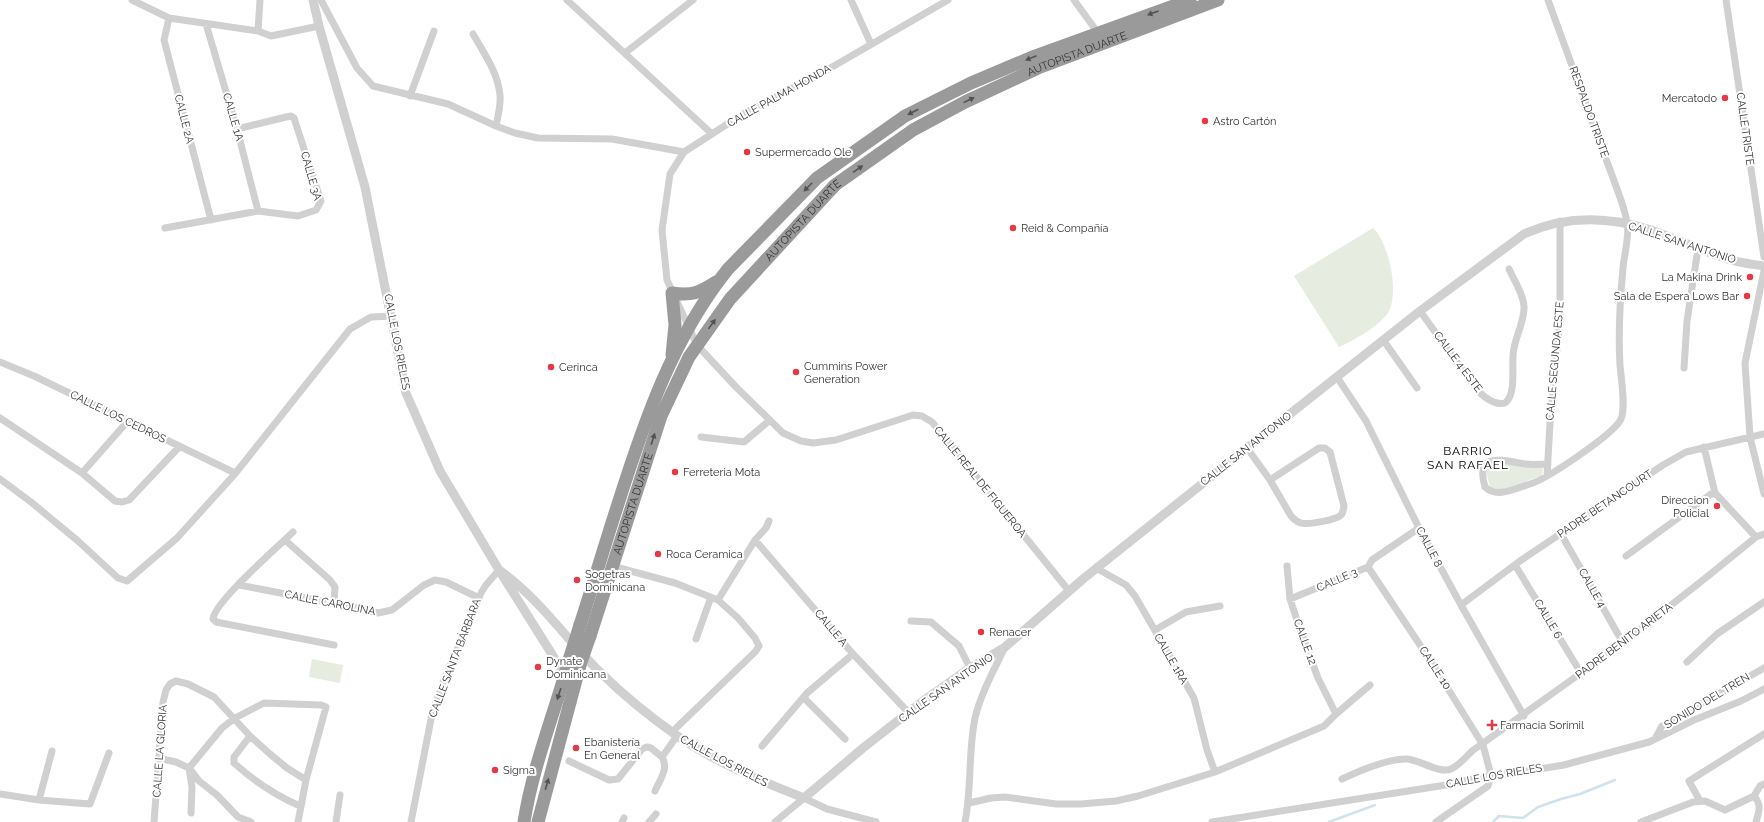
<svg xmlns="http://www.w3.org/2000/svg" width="1764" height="822" font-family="Raleway,sans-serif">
<rect width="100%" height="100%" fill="#fff"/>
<!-- green -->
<path fill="#e6ecdf" d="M1373 228C1389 244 1398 287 1390 309 1384 324 1353 341 1339 347L1294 276Z
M1496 461 1539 466 1543 468 1542 475 1505 490 1490 488 1486 471V467Z
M312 659 343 665 340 683 309 677Z"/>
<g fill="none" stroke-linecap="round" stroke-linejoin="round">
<!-- stream -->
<path stroke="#cfe2ee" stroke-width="2.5" d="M1329 822 1375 805
M1493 822 1499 816 1523 818 1538 807 1561 799 1580 794 1615 780"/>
<!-- minor -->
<path stroke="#d0d0d0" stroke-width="7" d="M132 0 169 18 258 31 271 36 319 26
M321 0 357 68 373 86 448 104 496 126 515 133 538 138 612 139 684 152
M567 0 712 134
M851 0 871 44
M948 0 820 74 746 112 684 152 670 174 662 230 667 280 697 345 736 387 783 433 801 441 813 443 836 440 913 415 922 416 932 422 1069 591
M1074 0 1098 33
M1726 0 1764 257
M169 18 164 40 211 220
M206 24 237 129 258 211
M258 31 260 0
M473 34C484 53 498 73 500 95 501 105 498 116 496 126
M625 53 693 0
M410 96 434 31
M165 228 258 211 298 216 316 210 321 201 294 118 291 116 286 117 237 129
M1764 271 1745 363 1750 437 1764 494
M1420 311 1477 390C1484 397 1495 406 1505 403 1516 395 1512 369 1513 357 1513 339 1525 323 1524 306 1523 293 1514 280 1509 269
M1384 341 1417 388
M0 362 34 376 235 473
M1684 368 1687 321 1698 249
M1337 377 1366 421 1419 528 1461 605 1524 716
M0 418 82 473 115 501 122 502 129 500 179 447
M701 437 744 442 770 420
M1704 447 1715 493
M1247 448 1270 480 1291 516C1294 519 1296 522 1301 523 1308 525 1336 520 1341 515 1343 513 1343 510 1344 506L1330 452 1325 448H1319L1270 480
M1548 464C1540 464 1533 465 1526 464 1504 461 1474 450 1485 487 1497 499 1516 488 1530 484 1547 479 1614 434 1621 419 1626 407 1621 378 1620 365 1618 333 1620 300 1623 268 1624 255 1630 235 1627 223 1626 215 1623 207 1621 200L1548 0
M82 473 127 422
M1547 476 1550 423 1560 319V221
M0 479 31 502 78 541 118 578 127 581 177 538 234 475 350 329 371 317 392 316
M293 532C278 547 214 602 213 619L216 622 334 645
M1561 534 1623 643
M285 540 330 580 335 587 334 603
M755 540 853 654 909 713
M1626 556 1711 494 1715 493 1756 537
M1515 565 1581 673
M612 566 675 583 718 600 738 618 755 638 759 646 755 652 672 732
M1287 566 1290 599 1301 632 1318 678 1336 714
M1368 567 1430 660 1483 745 1491 775 1488 786 1436 822
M1096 568 1126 585 1135 596 1194 698 1207 750 1215 772
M239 585 353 607 378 613 392 610 424 585 435 580 446 582 479 598
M1290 599 1368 567 1372 560 1419 528
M718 600 755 540 766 528 769 521
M1461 605 1520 561 1663 465 1686 452 1764 434
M911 621 931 622 959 646 970 668
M1155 630 1186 612 1220 606
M696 639 711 597
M1687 662 1717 634 1764 602
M805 697 806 700 845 739
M250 736 234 757V763C255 782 274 795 300 806
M1655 739 1662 726 1764 668
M762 746 807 693 853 654
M158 758 176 762 189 768 199 781 217 795 238 817 251 822
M569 761 609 780 618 779 642 749 647 747 651 748 662 757 677 736
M1342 779C1359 771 1388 758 1407 759 1420 760 1440 774 1451 769 1458 766 1466 757 1472 751L1623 643 1708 576 1756 537 1764 534
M655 791C660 779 669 769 662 757
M0 794 39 800 90 804 109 753
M1754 796C1762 805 1759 811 1756 822
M39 800 52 751
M1700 801 1689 781 1764 734
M969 803 991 798 1005 797 1056 804H1081L1116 801 1138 796 1215 772 1324 726 1336 714 1370 685
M191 813 192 787 189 768 222 728 235 718 264 703 321 705 326 707 306 780 298 822
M154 822 163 702 166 690 170 684 176 681 188 684 214 697 250 736 270 754 287 768 306 780
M336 822 340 795
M411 822 432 714 444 680 481 593 486 585 499 570
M622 822 624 818
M649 822 656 814
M775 822 804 798 827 809 876 822
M965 822C972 787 968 752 975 718 981 693 994 670 1005 647
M1212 822 1446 785 1491 775H1503L1564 765 1649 742 1694 720 1741 701 1764 689
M1641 822 1693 802 1705 801 1725 810 1754 796 1760 786 1764 784"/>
<!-- tertiary -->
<path stroke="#d0d0d0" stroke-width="9" d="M313 0 319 26 365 187 406 393 440 471 499 570 565 675
M499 570C539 598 565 638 599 671 622 694 649 716 676 735 715 762 760 781 804 798L863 748 923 701 970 668 1005 647 1083 579 1247 448 1420 311 1524 234C1566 215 1608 216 1651 230 1677 239 1702 251 1728 259 1739 263 1752 264 1764 266"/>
<!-- motorway -->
<g stroke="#9a9a9a" stroke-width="13">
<path d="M672 355 675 325 672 293C692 296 699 293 716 282"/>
<path d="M580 625C593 585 605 544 618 504 644 422 673 337 728 269L817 178 905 116 971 83 1035 56 1190 0"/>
<path id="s1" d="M590 636 661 416 689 357 730 299 835 185 913 130 965 102 1038 68 1218 0"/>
<path d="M524 822C533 765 555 712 570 657"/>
<path d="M538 822 580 665"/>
</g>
<!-- motorway-bridge -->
<path stroke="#9a9a9a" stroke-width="13" d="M570 657 580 625
M580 665 590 636"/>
</g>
<!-- one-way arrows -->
<defs><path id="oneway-solid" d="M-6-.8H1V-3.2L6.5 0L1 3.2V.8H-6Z"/></defs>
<g fill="#525252">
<use href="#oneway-solid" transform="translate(1153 13) rotate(160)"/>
<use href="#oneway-solid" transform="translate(1031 58) rotate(158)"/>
<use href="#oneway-solid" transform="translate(969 100) rotate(-26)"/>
<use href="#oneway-solid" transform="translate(913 112) rotate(153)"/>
<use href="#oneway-solid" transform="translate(858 169) rotate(-35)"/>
<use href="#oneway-solid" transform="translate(808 187) rotate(134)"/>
<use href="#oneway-solid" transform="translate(712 324) rotate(-54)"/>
<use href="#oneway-solid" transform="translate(653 439) rotate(-72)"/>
<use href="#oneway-solid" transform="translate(559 694) rotate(108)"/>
<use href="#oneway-solid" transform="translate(547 784) rotate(-74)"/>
</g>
<!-- markers -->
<g fill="#e63946" stroke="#fff" stroke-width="1.5">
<circle cx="1725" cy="98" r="4"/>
<circle cx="1205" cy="121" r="4"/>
<circle cx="747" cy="152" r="4"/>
<circle cx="1013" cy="228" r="4"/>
<circle cx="1750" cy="277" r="4"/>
<circle cx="1747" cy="296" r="4"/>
<circle cx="551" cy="367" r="4"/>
<circle cx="796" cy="372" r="4"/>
<circle cx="675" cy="472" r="4"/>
<circle cx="1717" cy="506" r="4"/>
<circle cx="658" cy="554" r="4"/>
<circle cx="577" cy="580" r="4"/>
<circle cx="981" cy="632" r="4"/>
<circle cx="538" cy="667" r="4"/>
<path d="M1490 719h4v4h4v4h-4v4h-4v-4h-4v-4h4z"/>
<circle cx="576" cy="748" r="4"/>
<circle cx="495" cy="770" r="4"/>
</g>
<g text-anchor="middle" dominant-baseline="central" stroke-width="4" stroke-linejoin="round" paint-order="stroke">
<!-- street labels -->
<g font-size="11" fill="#333" stroke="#fff">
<text stroke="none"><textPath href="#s1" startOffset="799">AUTOPISTA DUARTE</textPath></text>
<text transform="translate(779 96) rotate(-29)">CALLE PALMA HONDA</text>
<text transform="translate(1589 112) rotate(70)">RESPALDO TRISTE</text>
<text transform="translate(233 117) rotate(74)">CALLE 1A</text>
<text transform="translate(184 119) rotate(76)">CALLE 2A</text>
<text transform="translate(1745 129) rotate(82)">CALLE TRISTE</text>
<text transform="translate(311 176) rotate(74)">CALLE 3A</text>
<text stroke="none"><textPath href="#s1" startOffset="475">AUTOPISTA DUARTE</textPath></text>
<text transform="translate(1682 243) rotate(18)">CALLE SAN ANTONIO</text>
<text transform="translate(397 342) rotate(79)">CALLE LOS RIELES</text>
<text transform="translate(1555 361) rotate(-85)">CALLE SEGUNDA ESTE</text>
<text transform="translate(1458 362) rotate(53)">CALLE 4 ESTE</text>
<text transform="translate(118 417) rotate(26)">CALLE LOS CEDROS</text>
<text transform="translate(1246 449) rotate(-38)">CALLE SAN ANTONIO</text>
<text transform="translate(980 482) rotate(51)">CALLE REAL DE FIGUEROA</text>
<text stroke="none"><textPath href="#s1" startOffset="139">AUTOPISTA DUARTE</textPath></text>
<text transform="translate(1605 504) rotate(-34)">PADRE BETANCOURT</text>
<text transform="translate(1429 547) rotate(62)">CALLE 8</text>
<text transform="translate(1337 580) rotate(-23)">CALLE 3</text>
<text transform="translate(1592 588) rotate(60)">CALLE 4</text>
<text transform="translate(330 603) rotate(11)">CALLE CAROLINA</text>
<text transform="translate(1548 619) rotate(59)">CALLE 6</text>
<text transform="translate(831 628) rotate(50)">CALLE A</text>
<text transform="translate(1624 641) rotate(-37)">PADRE BENITO ARIETA</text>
<text transform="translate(1305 642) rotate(70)">CALLE 12</text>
<text transform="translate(455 658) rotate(-69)">CALLE SANTA BÁRBARA</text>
<text transform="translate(1171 659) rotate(60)">CALLE 1RA</text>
<text transform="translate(1435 668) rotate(57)">CALLE 10</text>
<text transform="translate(946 688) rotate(-35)">CALLE SAN ANTONIO</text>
<text transform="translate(1707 701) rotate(-31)">SONIDO DEL TREN</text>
<text transform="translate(160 751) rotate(-86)">CALLE LA GLORIA</text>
<text transform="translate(724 761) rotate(28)">CALLE LOS RIELES</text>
<text transform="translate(1494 776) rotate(-10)">CALLE LOS RIELES</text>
</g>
<!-- poi labels -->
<g font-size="11" fill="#333" stroke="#fff" text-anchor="start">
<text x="1717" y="98" text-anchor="end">Mercatodo</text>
<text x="1213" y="121">Astro Cartón</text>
<text x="755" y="152">Supermercado Ole</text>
<text x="1021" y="228">Reid &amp; Compañía</text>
<text x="1742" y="277" text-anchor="end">La Makina Drink</text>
<text x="1739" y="296" text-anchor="end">Sala de Espera Lows Bar</text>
<text x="804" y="366">Cummins Power<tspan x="804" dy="13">Generation</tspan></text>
<text x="559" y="367">Cerinca</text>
<text x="683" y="472">Ferreteria Mota</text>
<text x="1709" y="500" text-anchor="end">Direccion<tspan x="1709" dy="13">Policial</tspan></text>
<text x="666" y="554">Roca Ceramica</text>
<text x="585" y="574">Sogetras<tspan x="585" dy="13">Dominicana</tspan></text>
<text x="989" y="632">Renacer</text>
<text x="546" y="661">Dynate<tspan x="546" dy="13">Dominicana</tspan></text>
<text x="1500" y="725">Farmacia Sorimil</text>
<text x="584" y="742">Ebanistería<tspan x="584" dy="13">En General</tspan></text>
<text x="503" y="770">Sigma</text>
</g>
<!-- neighbourhood labels -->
<g font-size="12" letter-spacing="1" fill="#000" stroke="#fff">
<text x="1468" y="451">BARRIO<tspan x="1468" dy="14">SAN RAFAEL</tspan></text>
</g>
</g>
</svg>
